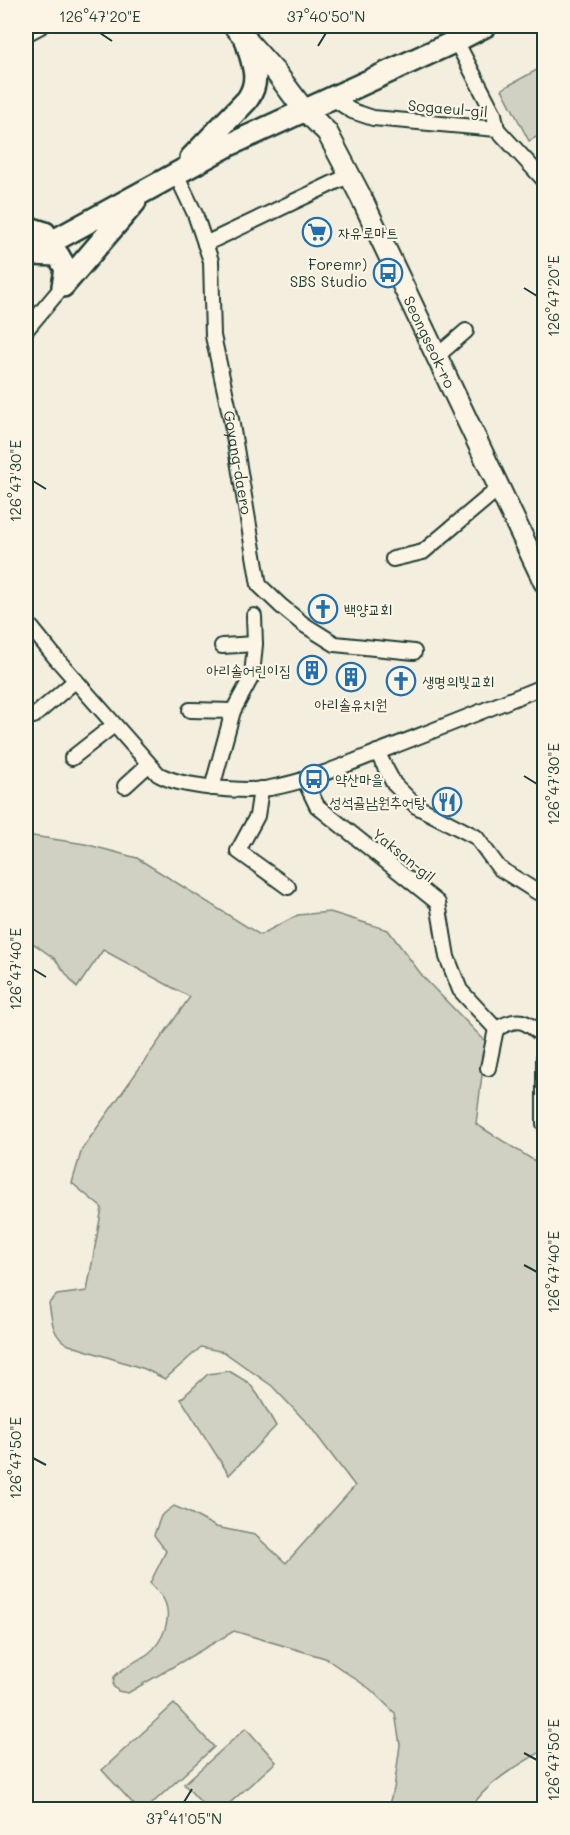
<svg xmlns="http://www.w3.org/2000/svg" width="570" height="1835" font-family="Mali,'Poor Story',sans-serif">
<rect width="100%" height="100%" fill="#f3eede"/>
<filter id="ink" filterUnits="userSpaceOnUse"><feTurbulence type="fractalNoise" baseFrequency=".0167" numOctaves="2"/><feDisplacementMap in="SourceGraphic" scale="12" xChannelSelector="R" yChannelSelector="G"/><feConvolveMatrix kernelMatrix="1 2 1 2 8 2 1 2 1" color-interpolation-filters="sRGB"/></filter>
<g filter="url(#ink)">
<!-- green -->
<path fill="#d0d1c2" stroke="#78877b" stroke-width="1.5" d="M544 66V133L529 141 502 89Z
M26 835 85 844 137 858 260 935 298 915 330 912 388 930 424 978 486 1042 476 1124 541 1165H544V1750C517 1766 487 1782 470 1809H387L394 1789 400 1745 395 1713 370 1689 325 1658 234 1631 128 1693 118 1691 113 1686 114 1677C125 1666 136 1662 149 1653 163 1641 172 1619 165 1602 162 1595 155 1588 150 1583L166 1551 154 1535 161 1516 174 1506 190 1513 216 1527 255 1535 286 1563 355 1486 309 1425 272 1386 224 1352 201 1347 165 1379 145 1369 69 1345C52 1337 52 1321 49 1303L57 1295 87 1291 102 1208 72 1183 82 1149 190 997 103 950 77 988 55 959 26 938Z
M229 1371 249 1383 258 1395 276 1426 229 1475 181 1399 208 1374Z
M174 1704 214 1747 146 1809H138L102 1770Z
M246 1728 276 1762 223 1809H207L184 1784Z"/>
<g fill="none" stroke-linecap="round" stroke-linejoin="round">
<!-- street casing -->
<g stroke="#1f3d34" stroke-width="18">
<g id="street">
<path d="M26 34 41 26"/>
<path d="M456 41 494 114 497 129"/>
<path d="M332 98 352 111 373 118 497 129 544 180"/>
<path id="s1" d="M176 174 195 214 211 261 213 336 231 419 259 585 281 606 303 624 335 644 414 652"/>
<path d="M205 244 350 175"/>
<path d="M26 330 63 286"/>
<path d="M436 357 466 331"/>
<path d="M393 559 423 552 499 488"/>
<path d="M26 621 55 657 158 774C179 787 245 793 270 788 311 781 352 762 391 747 442 727 494 707 544 686"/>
<path d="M222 646 255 644"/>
<path d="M190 710 233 711"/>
<path d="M34 716 75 681"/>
<path d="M377 752 394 784 416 806 476 837 499 868 537 892 544 895"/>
<path d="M72 758 114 725"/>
<path d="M304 779 317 806 438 903 447 957 460 990 496 1029"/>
<path d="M125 786 148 765"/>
<path d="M212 788 233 711 252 676 255 644 254 616"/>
<path d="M261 789 257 816 238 851 288 887"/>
<path d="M544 1058V1124"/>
<path d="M488 1068 496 1029C519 1016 525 1020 544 1037"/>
</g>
</g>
<!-- secondary casing -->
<g stroke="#1f3d34" stroke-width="24">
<g id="secondary">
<path id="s2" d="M234 26 277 74 304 110 327 132 360 195 544 582"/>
</g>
</g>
<!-- primary casing -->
<g stroke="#1f3d34" stroke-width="26">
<path id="primary" d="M191 158 247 100C262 79 252 63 246 39
M26 227 45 233
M30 254 58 255 66 269 63 286
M26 256 227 146 456 41 485 26
M63 286 135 202"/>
</g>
<!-- street -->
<use href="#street" stroke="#fcf5e5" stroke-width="14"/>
<!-- secondary -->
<use href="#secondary" stroke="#fcf5e5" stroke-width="20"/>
<!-- primary -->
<use href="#primary" stroke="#fcf5e5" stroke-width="21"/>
</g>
</g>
<!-- ticks -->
<path fill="none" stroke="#1f3d34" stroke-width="2" d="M100 33 112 41M318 46 326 33M524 288 537 296M33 481 46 489M524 776 537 784M33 969 46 977M524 1265 537 1272M33 1458 46 1465M524 1753 537 1760M184 1802 192 1789"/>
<!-- icons -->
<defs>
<g id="supermarket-ring" transform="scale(1.5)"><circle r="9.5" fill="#fcf5e5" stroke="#1f6fb2" stroke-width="1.5"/><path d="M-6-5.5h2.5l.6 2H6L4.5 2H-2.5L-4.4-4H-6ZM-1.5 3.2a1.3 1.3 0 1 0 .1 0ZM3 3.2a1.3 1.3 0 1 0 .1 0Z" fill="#1f6fb2"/></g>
<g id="bus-ring" transform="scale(1.5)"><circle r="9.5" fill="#fcf5e5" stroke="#1f6fb2" stroke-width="1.5"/><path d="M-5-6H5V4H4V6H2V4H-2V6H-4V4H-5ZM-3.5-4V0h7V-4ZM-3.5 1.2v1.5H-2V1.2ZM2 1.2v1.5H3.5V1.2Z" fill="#1f6fb2"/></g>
<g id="church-ring" transform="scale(1.5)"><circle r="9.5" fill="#fcf5e5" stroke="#1f6fb2" stroke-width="1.5"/><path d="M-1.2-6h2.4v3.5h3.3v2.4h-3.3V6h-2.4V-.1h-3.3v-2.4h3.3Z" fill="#1f6fb2"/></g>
<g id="building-ring" transform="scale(1.5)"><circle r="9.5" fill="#fcf5e5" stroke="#1f6fb2" stroke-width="1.5"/><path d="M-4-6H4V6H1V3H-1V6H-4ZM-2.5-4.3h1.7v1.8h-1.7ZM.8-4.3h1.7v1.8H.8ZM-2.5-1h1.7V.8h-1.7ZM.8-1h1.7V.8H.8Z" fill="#1f6fb2"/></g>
<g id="restaurant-ring" transform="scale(1.5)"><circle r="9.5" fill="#fcf5e5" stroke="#1f6fb2" stroke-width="1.5"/><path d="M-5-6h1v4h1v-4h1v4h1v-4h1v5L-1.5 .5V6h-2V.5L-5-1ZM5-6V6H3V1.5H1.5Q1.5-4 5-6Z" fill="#1f6fb2"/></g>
</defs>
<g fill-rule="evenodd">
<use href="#supermarket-ring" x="317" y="232"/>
<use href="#bus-ring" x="388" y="273"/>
<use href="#church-ring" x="323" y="609"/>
<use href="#building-ring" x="312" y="670"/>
<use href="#building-ring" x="351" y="677"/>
<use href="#church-ring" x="401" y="681"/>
<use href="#bus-ring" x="314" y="779"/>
<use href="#restaurant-ring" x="447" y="802"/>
</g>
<g text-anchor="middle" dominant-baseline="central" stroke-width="4.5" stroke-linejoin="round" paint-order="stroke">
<!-- street labels -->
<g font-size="15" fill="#1f3d34" stroke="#fcf5e5">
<text transform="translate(448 108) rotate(5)">Sogaeul-gil</text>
<text stroke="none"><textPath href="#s2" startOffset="375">Seongseok-ro</textPath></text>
<text stroke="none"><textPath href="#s1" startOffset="298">Goyang-daero</textPath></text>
<text transform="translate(404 855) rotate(39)">Yaksan-gil</text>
</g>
<!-- poi labels -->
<g font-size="15" fill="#1f3d34" stroke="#fcf5e5" text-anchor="start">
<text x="338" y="232">자유로마트</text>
<text x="367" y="264" text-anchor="end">Foremr)<tspan x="367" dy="17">SBS Studio</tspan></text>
<text x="344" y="609">백양교회</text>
<text x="291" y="670" text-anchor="end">아리솔어린이집</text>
<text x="422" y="681">생명의빛교회</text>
<text x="351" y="704" text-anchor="middle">아리솔유치원</text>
<text x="335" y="779">약산마을</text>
<text x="426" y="802" text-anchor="end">성석골남원추어탕</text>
</g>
</g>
<!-- margin -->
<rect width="570" height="1835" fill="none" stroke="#fcf5e5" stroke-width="66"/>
<rect x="33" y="33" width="504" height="1769" fill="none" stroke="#1f3d34" stroke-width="2"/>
<g font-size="15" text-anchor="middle" fill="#1f3d34">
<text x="100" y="22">126°47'20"E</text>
<text x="326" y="22">37°40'50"N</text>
<text transform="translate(554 296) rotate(-90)" y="5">126°47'20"E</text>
<text transform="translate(16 481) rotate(-90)" y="5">126°47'30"E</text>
<text transform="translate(554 784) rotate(-90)" y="5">126°47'30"E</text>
<text transform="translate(16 969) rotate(-90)" y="5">126°47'40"E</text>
<text transform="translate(554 1272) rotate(-90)" y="5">126°47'40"E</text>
<text transform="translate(16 1458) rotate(-90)" y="5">126°47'50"E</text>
<text transform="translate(554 1760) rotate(-90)" y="5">126°47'50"E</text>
<text x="184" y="1824">37°41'05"N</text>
</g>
</svg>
